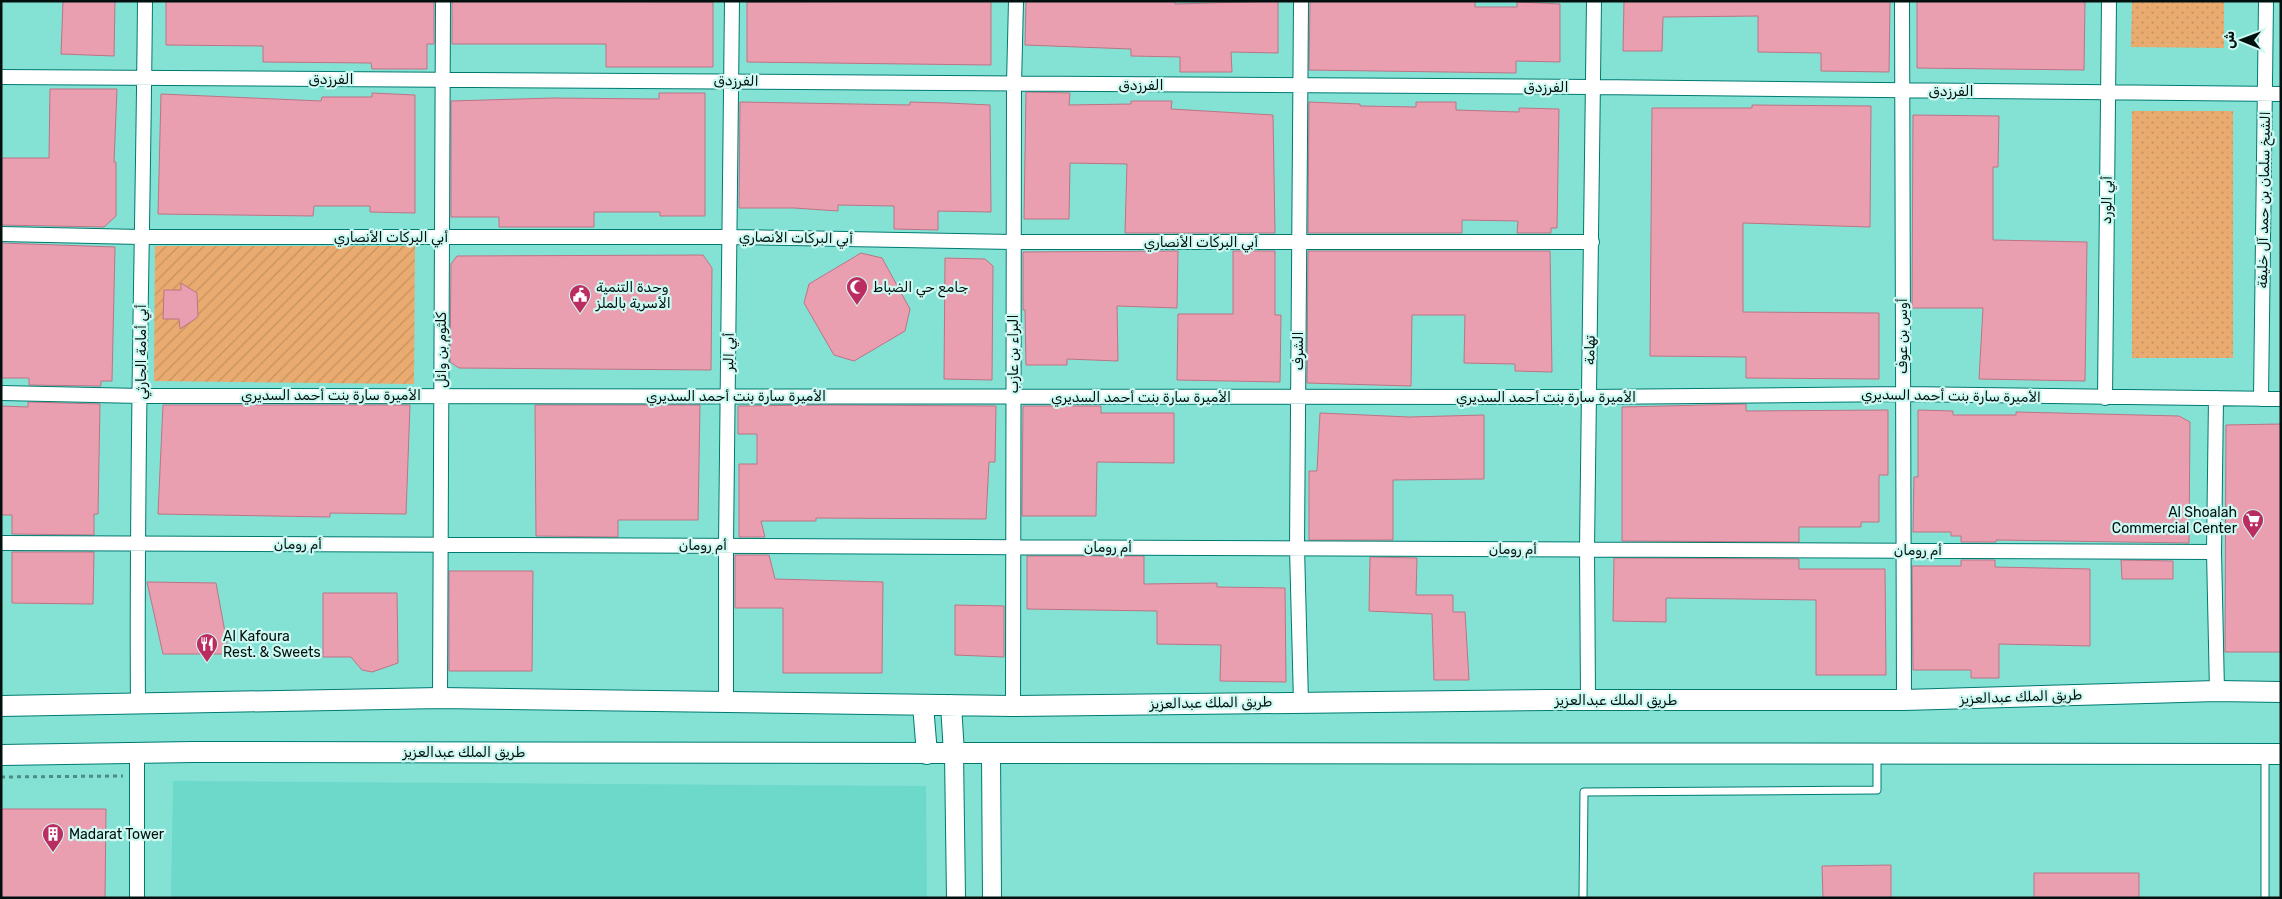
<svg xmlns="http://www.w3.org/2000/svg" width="2282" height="899" font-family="Rubik,Cairo,sans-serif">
<defs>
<pattern id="park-dots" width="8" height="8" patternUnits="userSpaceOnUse" patternTransform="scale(1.25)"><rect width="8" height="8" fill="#e9ab6f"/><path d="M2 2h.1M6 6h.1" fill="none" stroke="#c6925f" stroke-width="1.8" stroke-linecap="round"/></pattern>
<pattern id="garden-furrows" width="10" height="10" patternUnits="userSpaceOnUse" patternTransform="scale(1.25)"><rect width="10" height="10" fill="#e9ab6f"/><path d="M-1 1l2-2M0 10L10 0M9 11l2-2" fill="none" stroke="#c6925f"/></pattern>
</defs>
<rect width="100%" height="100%" fill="#84e2d5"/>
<!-- built -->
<path fill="#6dd9cb" d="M173 781 926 786 927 898H171Z"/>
<!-- park -->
<path fill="url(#park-dots)" d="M2132 1H2224V48L2131 47Z
M2132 111H2233V358H2132Z"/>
<!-- garden -->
<path fill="url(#garden-furrows)" d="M155 246H415L414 384 154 381Z"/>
<!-- building -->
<path fill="#ea9fb0" stroke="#bb7485" d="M63 1H115L114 56 61 54Z
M166 1H434V44H427V69H372L371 63 263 62V46L166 45Z
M452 1 713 2V67H606V44H452Z
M991 1V65L747 62V2Z
M1026 1H1175V4L1278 1V53L1231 52 1232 72H1180V57L1131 56V49L1025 45Z
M1310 1H1475V7H1517V2L1560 4V62L1516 61V73L1309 70Z
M1624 1H1890L1889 72 1821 71V53L1758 52V16L1663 17 1662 51H1623Z
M1917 1H2085L2084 70 1917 68Z
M50 89H117L114 162H116V216L104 227 1 225V158H49Z
M1026 92 1070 93 1069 105 1131 104V101H1172L1171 109 1273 115 1275 233H1125L1127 164 1070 163 1069 219H1024Z
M372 93 415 95V213L370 212V206H314L313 216 158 214 161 94 321 101 322 97H372Z
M659 93H705V216H660V212H594V227H499V217H451V101L553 98 659 99Z
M740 102 910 105V102L947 103 990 105 991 212 938 211V230L894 229V206L838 205V211L794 208H739Z
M1309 102 1360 104V106L1416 107V102H1456V110L1519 112V108L1559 109 1557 228H1551V233H1517L1518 221 1462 220V233H1308Z
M1752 105 1871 106 1870 227 1743 223V312L1879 313V379L1746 378V357L1650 356 1652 108H1752Z
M1913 115 1999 116 1998 167H1993V240L2087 242 2085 381 1979 379 1983 308H1912Z
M1 243 115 247 112 381H101V386L29 385V378H1Z
M1178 251 1177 308 1117 306 1118 361 1067 359V365H1026L1025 310H1023V252Z
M1233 251H1275V315H1281L1280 382 1177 380 1178 314H1233Z
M1308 251H1550L1552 372 1515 371V364L1464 363 1465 315H1412L1411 386 1307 383Z
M861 253 882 258 910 309 905 331 854 361 834 355 804 303 809 284Z
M703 255 712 268 711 370 459 368 450 362 451 264 457 256Z
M945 258 985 259 993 266 992 380 944 379Z
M181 283 197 293 198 317 180 329 179 319H163L164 290H181Z
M28 402 100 404 98 514H94V535L12 534V515H1V406L28 407Z
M1746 404V411L1888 410V475H1879V522H1861V527H1799V542L1622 541V407Z
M163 405H410L406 514 330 513V517L158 514Z
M535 405H700L698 520H618V537L536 536Z
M823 405 996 406 995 462H989L986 519 816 518V521H761L765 537H739V464H757V434H738V406Z
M1023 406H1101V413H1174V463L1097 462 1096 516H1022Z
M1918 410 1953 411V415H2016V412L2179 416 2190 422 2189 543 1996 540V542H1961V536H1951V532H1913L1914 477H1918Z
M1320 413 1409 417 1484 415V479L1393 480V540H1309V471H1317Z
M2281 424V652H2225L2226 425Z
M12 552H94L93 604 12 603Z
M735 555H769L775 579 883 582 882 673H783V608H735Z
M1027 556H1144V584L1217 583V587L1285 588 1286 682 1220 681 1221 645 1157 644V611L1027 609Z
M1370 557 1417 558 1416 595H1453V612H1465L1469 680H1434L1432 614 1369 611Z
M1614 558 1799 559V569H1885L1886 675H1816V600L1666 598V622L1613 621Z
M1961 560H1995V567L2090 569V646L1999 644V678H1971V670H1913L1912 566H1961Z
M2121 560 2173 561V579H2122Z
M449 571H533L532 671H449Z
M147 582 216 583 229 654H163Z
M323 593H397L398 663 372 672 362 670 351 657H323Z
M955 605 1004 606V657L955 655Z
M1 809H106L105 898H1Z
M1891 865V898H1823L1822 866Z
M2034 873H2139V898H2034Z"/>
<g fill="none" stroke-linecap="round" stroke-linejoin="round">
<!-- service casing -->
<g stroke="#007a70" stroke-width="9">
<path id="service" d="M1583 898 1584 792 1877 790V754
M2265 898V756"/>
</g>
<!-- minor casing -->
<g stroke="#007a70" stroke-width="16">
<path id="minor" d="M1301 1 1297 548 1301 702
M1902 1 1904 700
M1 77 1593 87 2281 94
M1 234 141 237H730L1013 242H1592
M1 393 141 396 1589 397 1903 394 2281 399
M2105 398 2109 1
M2216 398 2214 552 2217 691
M2261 399 2266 1
M1 543 2214 552
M440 698 443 1
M1588 699 1587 549 1594 1
M138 703C136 469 143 235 145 1
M726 703V545L732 1
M1013 706 1014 84 1016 1
M137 898V754"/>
</g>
<!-- tertiary casing -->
<g stroke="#007a70" stroke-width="20">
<path id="tertiary" d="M954 753 956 898
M991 753 992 898"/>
</g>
<!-- secondary casing -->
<g stroke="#007a70" stroke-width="22">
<path id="secondary" d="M923 705 927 754
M951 705 954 753 2281 754
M1 706 440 698 1013 706 1550 700H1904L2217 691 2281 692
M1 755 194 752 954 753"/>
</g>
<!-- path -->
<path stroke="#4e8c83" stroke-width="3" stroke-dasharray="4 4" stroke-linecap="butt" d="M1 777 123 776"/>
<!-- service -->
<use href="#service" stroke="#fff" stroke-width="7"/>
<!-- minor -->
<use href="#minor" stroke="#fff" stroke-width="14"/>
<!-- tertiary -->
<use href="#tertiary" stroke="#fff" stroke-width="18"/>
<!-- secondary -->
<use href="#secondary" stroke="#fff" stroke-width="20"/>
</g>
<!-- icons -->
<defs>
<g id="mosque-pin" transform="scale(1.125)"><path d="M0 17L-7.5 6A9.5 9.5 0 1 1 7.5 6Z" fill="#bb2d60" stroke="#cdf9f2"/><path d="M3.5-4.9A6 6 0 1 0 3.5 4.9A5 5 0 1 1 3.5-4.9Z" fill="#fff"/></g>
<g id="civic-pin" transform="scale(1.125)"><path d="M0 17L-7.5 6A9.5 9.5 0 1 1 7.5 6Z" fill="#bb2d60" stroke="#cdf9f2"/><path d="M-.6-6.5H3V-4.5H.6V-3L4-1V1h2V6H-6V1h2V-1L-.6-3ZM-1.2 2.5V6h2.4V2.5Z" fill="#fff"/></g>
<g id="supermarket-pin" transform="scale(1.125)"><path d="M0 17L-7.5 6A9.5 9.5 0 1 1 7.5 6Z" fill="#bb2d60" stroke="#cdf9f2"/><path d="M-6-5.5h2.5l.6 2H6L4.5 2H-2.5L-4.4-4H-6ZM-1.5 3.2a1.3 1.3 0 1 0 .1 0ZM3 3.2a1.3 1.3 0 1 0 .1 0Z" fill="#fff"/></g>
<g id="restaurant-pin" transform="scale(1.125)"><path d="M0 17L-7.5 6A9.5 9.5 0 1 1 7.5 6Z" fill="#bb2d60" stroke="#cdf9f2"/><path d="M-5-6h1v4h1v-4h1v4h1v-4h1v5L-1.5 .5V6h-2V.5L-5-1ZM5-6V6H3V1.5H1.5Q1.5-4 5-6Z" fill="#fff"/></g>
<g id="building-pin" transform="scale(1.125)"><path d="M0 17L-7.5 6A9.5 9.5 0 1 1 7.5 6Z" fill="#bb2d60" stroke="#cdf9f2"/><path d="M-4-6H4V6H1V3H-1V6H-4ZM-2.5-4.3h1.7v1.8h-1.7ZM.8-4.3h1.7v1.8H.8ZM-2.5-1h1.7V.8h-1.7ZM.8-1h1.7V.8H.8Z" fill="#fff"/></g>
</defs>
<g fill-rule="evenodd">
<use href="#mosque-pin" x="857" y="287"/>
<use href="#civic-pin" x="580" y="295"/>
<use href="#supermarket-pin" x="2253" y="520"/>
<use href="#restaurant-pin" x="207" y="644"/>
<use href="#building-pin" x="53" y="834"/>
</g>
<g text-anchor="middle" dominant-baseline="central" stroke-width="4.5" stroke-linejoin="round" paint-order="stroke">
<!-- street labels -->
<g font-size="14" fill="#00100e" stroke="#cdf9f2">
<text x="331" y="79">الفرزدق</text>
<text transform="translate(736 81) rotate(1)">الفرزدق</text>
<text x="1141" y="85">الفرزدق</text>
<text x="1546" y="87">الفرزدق</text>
<text x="1951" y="91">الفرزدق</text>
<text transform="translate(2107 200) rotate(-89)">أبي الورد</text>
<text transform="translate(2264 200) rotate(-89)">الشيخ سلمان بن حمد آل خليفة</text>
<text x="391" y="237">أبي البركات الأنصاري</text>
<text transform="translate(796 238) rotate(1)">أبي البركات الأنصاري</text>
<text x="1201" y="242">أبي البركات الأنصاري</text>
<text transform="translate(1902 336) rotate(-90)">أوس بن عوف</text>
<text transform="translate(441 350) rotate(-90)">كلثوم بن وائل</text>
<text transform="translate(1590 350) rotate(-89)">تهامة</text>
<text transform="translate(1298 351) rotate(-90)">الشرف</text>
<text transform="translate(141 352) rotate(-90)">أبي أمامة الحارثي</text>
<text transform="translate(729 352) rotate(-89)">أبي البر</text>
<text transform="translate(1013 354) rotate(-90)">البراء بن عازب</text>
<text x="331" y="395">الأميرة سارة بنت أحمد السديري</text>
<text x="736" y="396">الأميرة سارة بنت أحمد السديري</text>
<text transform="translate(1951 396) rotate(1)">الأميرة سارة بنت أحمد السديري</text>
<text x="1141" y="397">الأميرة سارة بنت أحمد السديري</text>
<text x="1546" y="397">الأميرة سارة بنت أحمد السديري</text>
<text x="298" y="544">أم رومان</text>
<text x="703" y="545">أم رومان</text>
<text x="1108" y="547">أم رومان</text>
<text x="1513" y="549">أم رومان</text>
<text x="1918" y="550">أم رومان</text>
<text transform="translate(2021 697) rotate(-2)">طريق الملك عبدالعزيز</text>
<text x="1616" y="700">طريق الملك عبدالعزيز</text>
<text transform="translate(1211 703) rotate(-1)">طريق الملك عبدالعزيز</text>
<text x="464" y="752">طريق الملك عبدالعزيز</text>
</g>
<!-- poi labels -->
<g font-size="14" fill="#00100e" stroke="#cdf9f2" text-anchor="start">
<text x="596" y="287">وحدة التنمية<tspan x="596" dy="16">الأسرية بالملز</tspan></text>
<text x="873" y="287">جامع حي الضباط</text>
<text x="2237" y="512" text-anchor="end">Al Shoalah<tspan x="2237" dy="16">Commercial Center</tspan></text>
<text x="223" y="636">Al Kafoura<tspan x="223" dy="16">Rest. &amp; Sweets</tspan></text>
<text x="69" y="834">Madarat Tower</text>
</g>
</g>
<!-- border -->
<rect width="2282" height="899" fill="none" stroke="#00100e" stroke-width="5"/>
<!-- north arrow -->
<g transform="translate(2242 40) rotate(271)" stroke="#cdf9f2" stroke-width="4" paint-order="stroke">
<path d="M0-4L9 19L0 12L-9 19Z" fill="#00100e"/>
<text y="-8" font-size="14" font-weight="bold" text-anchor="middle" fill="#00100e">ش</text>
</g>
</svg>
